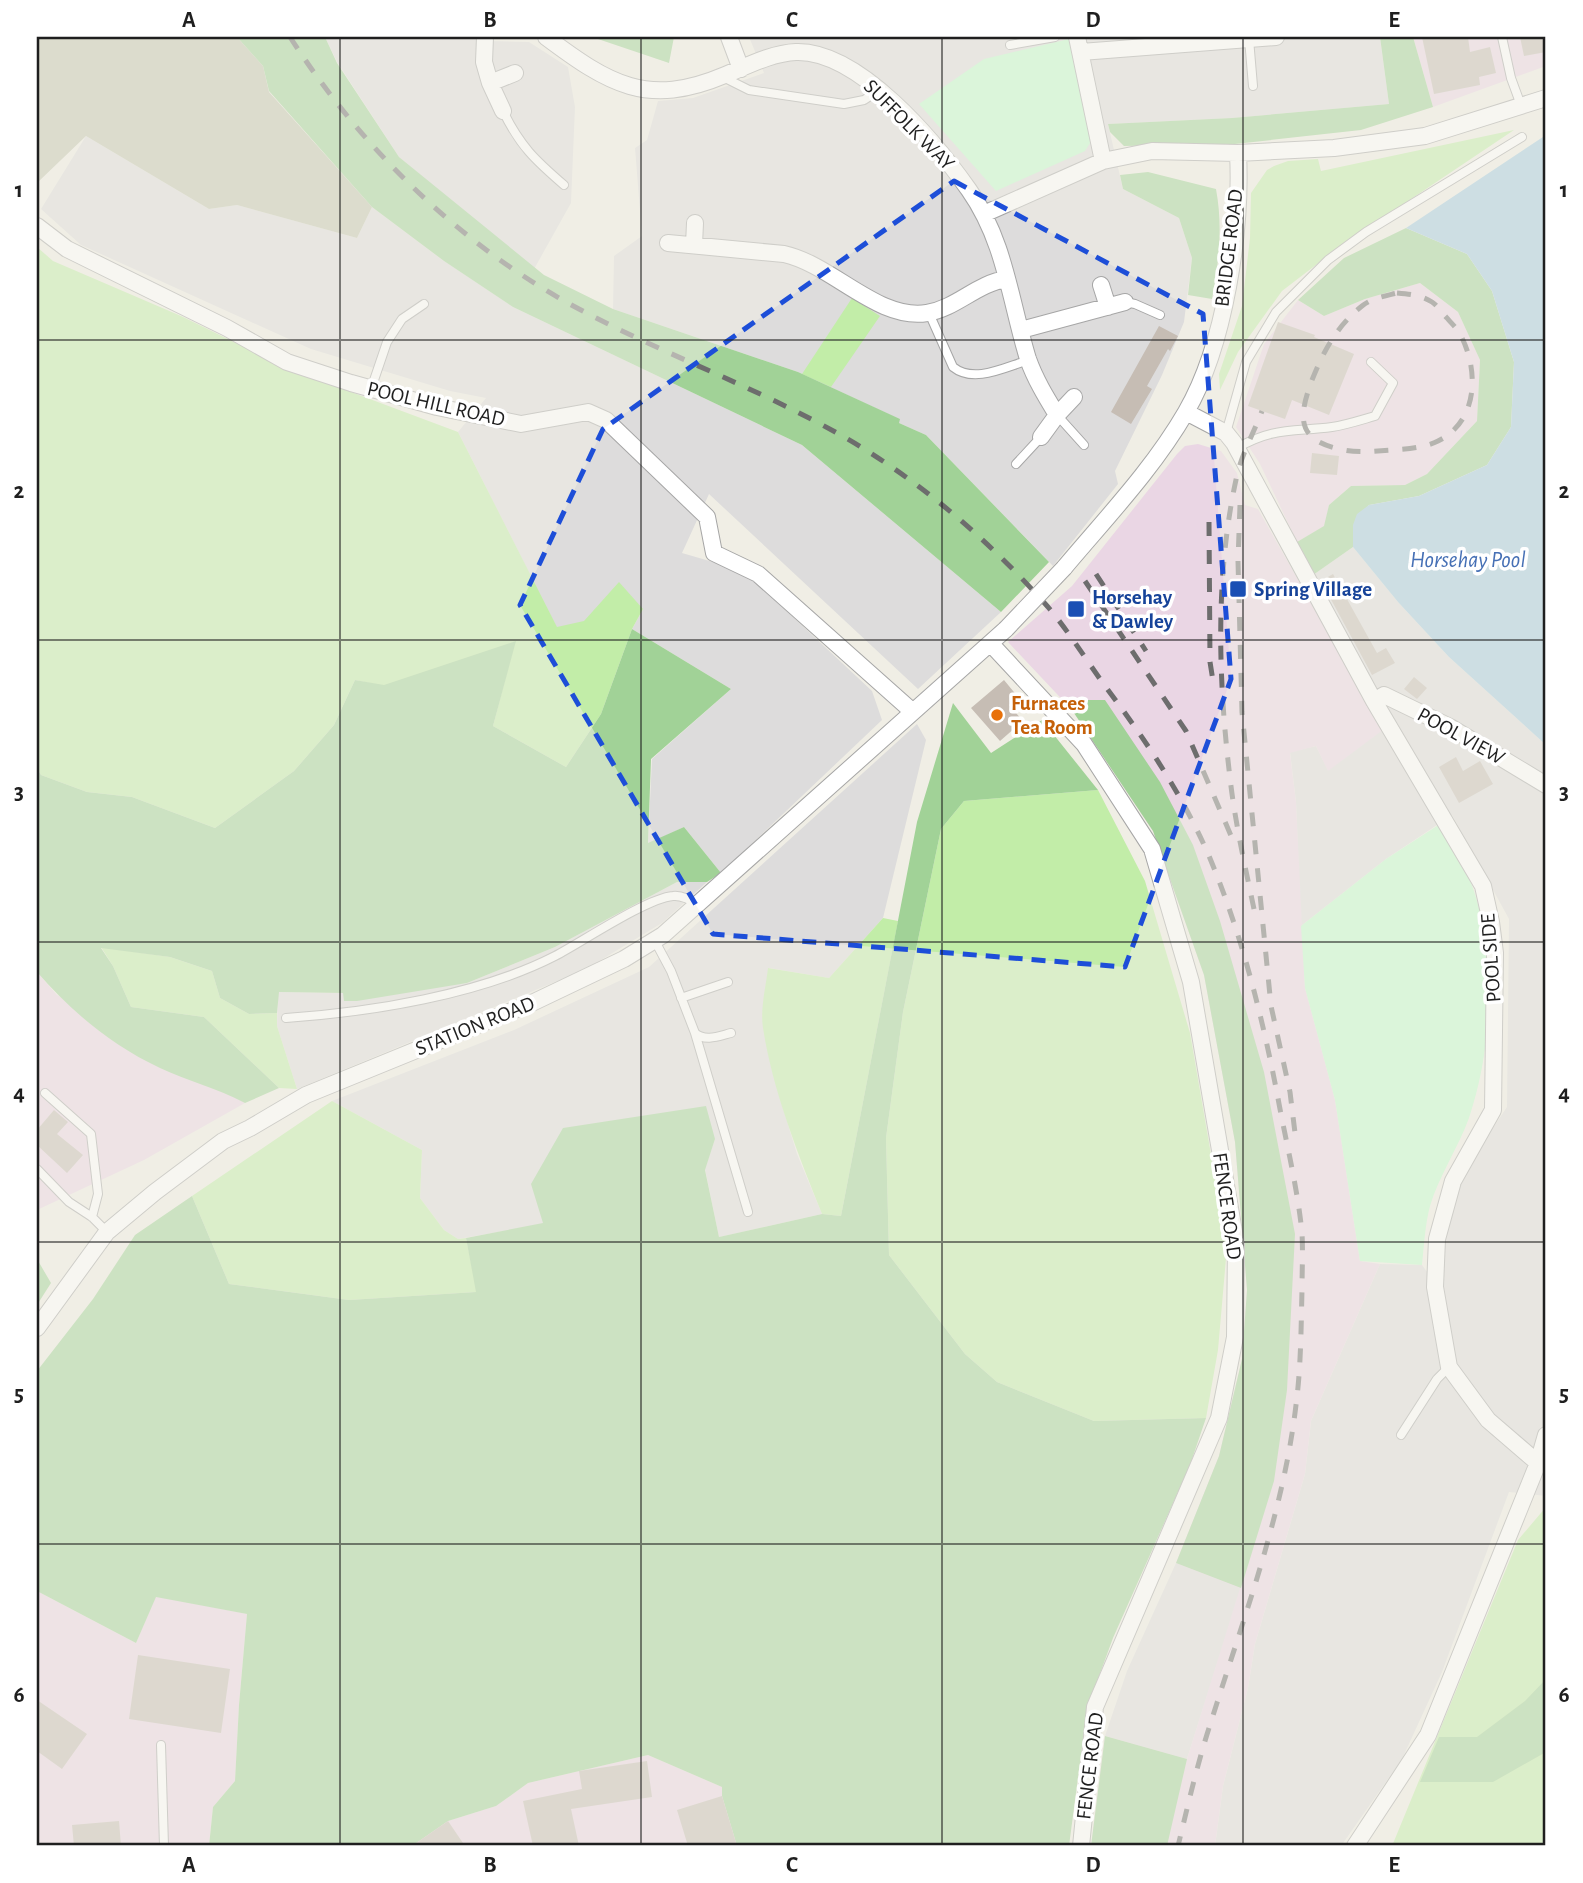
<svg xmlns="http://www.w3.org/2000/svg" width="1583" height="1883" font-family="'Alegreya Sans',sans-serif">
<rect width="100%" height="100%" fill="#f0eee5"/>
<!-- residential -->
<path fill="#dddcdc" d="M325 37H466L487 41 529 42 568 67 575 107 571 203 533 271 399 157 337 62Z
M749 37H1380L1389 104 1232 118 1108 124 1123 189 1179 218 1192 258 1184 322 1162 375 1115 471 1118 484 1053 566 926 435 899 423V419L798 372 613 309 614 256 642 236 635 148 647 140 658 101 693 98 764 73Z
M86 136 209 209 237 205 357 238 372 207 444 261 513 307 802 445 1001 612 918 689 709 494 682 553 744 571 872 691 882 720 721 873 684 827 648 844 652 759 731 689 632 629 643 609 557 628 458 432 486 398 450 391 311 349 81 245 41 209Z
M1353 547 1398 602 1449 657 1546 745V1496L1509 1492 1442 1672 1402 1759 1341 1846H1215L1223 1786 1248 1688 1255 1644 1305 1474 1311 1421 1380 1264 1422 1265 1436 1284 1449 1213 1471 1161 1507 1107 1509 919 1452 815 1386 859 1301 926 1296 802 1290 752 1316 746 1328 770 1317 613 1300 584Z
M917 724 926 740 883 918 829 978 769 968 763 1025 779 1095 797 1154 822 1214 719 1237 705 1169 715 1139 544 1224 458 1239 444 1230 420 1198 422 1150 332 1101 514 1030 649 967Z
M677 882H707L662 923 586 969 297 1089 277 1026 278 992 343 993 467 983 555 947Z
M1176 1563 1241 1588 1187 1759 1105 1736 1127 1671Z"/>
<!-- industrial -->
<path fill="#ead6e4" d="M1413 37H1546V66L1433 107Z
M1420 283 1458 312 1480 360 1477 421 1427 474 1405 485 1351 486 1329 505 1325 526 1297 542 1260 464 1236 427 1264 344 1298 300 1324 316 1365 299Z
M1198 444 1221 451 1237 473 1245 505 1258 509 1383 730 1328 771 1316 746 1290 753 1296 802 1305 988 1335 1100 1360 1261 1380 1264 1311 1421 1305 1474 1255 1644 1248 1688 1223 1786 1215 1846H1091L1105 1736 1187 1759 1240 1588 1176 1563 1219 1456 1242 1359 1247 1290 1235 1142 1204 975 1153 831 1072 710 1008 642 1072 586 1177 454 1185 446Z
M37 972 57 995 245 1103 144 1160 37 1210Z
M37 1591 136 1643 156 1596 247 1614 239 1705 235 1781 213 1807 209 1846H37Z
M648 1755 722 1787V1796L737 1846H411L448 1821 496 1806 528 1783Z"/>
<!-- construction -->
<path fill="#c3c6b0" d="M37 37H237L263 66 269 92 372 207 357 238 237 205 209 209 86 136 37 183Z"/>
<!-- grass -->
<path fill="#c2eda8" d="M1514 130 1338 248 1282 291 1238 352 1220 390 1219 374 1242 306 1250 238 1251 193 1267 170 1274 166 1288 161 1318 159 1321 171Z
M37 247 53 261 181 316 287 368 458 432 557 627 584 621 619 582 643 609 632 629 601 714 566 767 493 726 515 642 384 686 355 680 334 725 294 771 215 828 132 797 87 792 41 775 37 768Z
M852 298 880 316 831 387 802 374Z
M1098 790 1145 881 1190 1033 1227 1247 1218 1350 1206 1418 1094 1421 997 1382 965 1354 889 1255 886 1138 903 1012 941 829 964 801Z
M883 918 898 921 841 1216 822 1214C798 1154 773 1092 763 1028 760 1009 766 986 768 968L829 978Z
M101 947 170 957 212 971 220 998 249 1014 277 1013V1026L297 1089 279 1088 204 1017 131 1007 113 966Z
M332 1101 422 1150 420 1198 444 1230 458 1239 466 1238 477 1292 349 1300 229 1284 192 1196Z
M1546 1507V1846H1392L1518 1540Z"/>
<!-- forest -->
<path fill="#a1d297" d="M237 37H325L337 63 399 157 544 275 613 309 798 372 900 419 899 423 926 435 1049 562 1001 612 802 445 513 307 444 261 372 207 269 91 263 66Z
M592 37H674L669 63Z
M1380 37H1413L1433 107 1361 130 1235 144 1124 146 1110 132 1108 124 1232 118 1389 104Z
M1148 172 1216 189C1223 226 1219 262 1212 299L1188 295 1192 258 1179 218 1123 189 1120 175Z
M1406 228 1467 254 1492 291 1514 362 1511 427 1487 465 1419 496 1369 505 1353 526V547L1313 575 1297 542 1324 526 1329 505 1351 486 1405 485 1427 474 1477 421 1480 360 1458 312 1420 283 1365 299 1324 316 1298 300 1344 258Z
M632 629 731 689 651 759 648 843 684 827 721 873 707 882H677L555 947 467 983 357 1001H344L343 993 279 992 277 1013 249 1014 220 998 212 971 170 957 101 948 113 966 131 1007 204 1017 279 1088 245 1103C217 1088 187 1081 160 1068 111 1045 72 1012 37 972V768L41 775 87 792 132 797 215 828 294 771 334 725 355 680 384 685 516 641 493 726 566 767 601 714Z
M1088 700H1105L1160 782 1193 845 1220 921 1264 1072 1295 1234 1287 1390 1274 1481 1241 1588 1176 1563 1219 1456 1242 1359 1247 1290 1235 1142 1204 975 1153 831 1072 710Z
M953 703 991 753 1042 720 1098 790 964 801 941 829 903 1012 886 1138 889 1255 965 1354 997 1382 1094 1421 1206 1418 1190 1465 1113 1638 1087 1709 1069 1846H737L722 1796V1787L648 1755 528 1783 496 1806 448 1821 412 1846H209L213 1807 235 1781 239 1705 247 1614 156 1597 136 1643 37 1591V1371L93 1299 135 1235 192 1196 229 1284 349 1300 476 1292 466 1238 543 1223 531 1184 563 1128 706 1106 715 1139 705 1170 719 1237 822 1214 841 1216 917 822Z
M37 1259 51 1283 37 1305Z
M1546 1679V1752L1493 1782H1420L1439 1737H1477L1525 1701Z
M1105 1736 1187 1759 1167 1846H1091Z"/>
<!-- park -->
<path fill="#c0fccc" d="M1069 39 1092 140 1085 151 996 191 919 104 984 59Z
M1440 824C1453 846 1466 867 1474 891 1497 961 1492 1049 1469 1118 1458 1148 1439 1176 1430 1206 1425 1225 1424 1246 1422 1265L1360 1261 1335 1100 1305 988 1301 926 1386 859Z"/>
<!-- water -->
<path fill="#a3cbe0" d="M1546 135V745L1449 657 1398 602 1353 547V525L1357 514 1369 505 1419 496 1487 465 1511 427 1514 362 1492 291 1467 254 1406 228Z"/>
<!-- building -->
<path fill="#c6bdb4" d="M1422 37H1468L1470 52 1490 47 1496 73 1479 77 1480 85 1434 94Z
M1520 37H1546V52L1524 56Z
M1278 322 1315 335 1314 337 1354 354 1329 415 1292 400 1285 419 1248 406Z
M1159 326 1178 336 1170 351 1168 349 1147 386 1152 389 1131 424 1111 412Z
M1312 453 1339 456 1337 475 1310 473Z
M1333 574 1377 653 1386 648 1395 663 1372 675 1321 581Z
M1414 677 1427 688 1417 699 1404 689Z
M1004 680 1018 697 1009 705 1023 721 1000 741 971 708Z
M1456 757 1463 771 1480 761 1493 784 1459 803 1439 767Z
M54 1110 68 1122 57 1134 83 1155 67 1173 37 1145V1130Z
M138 1655 230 1669 221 1733 129 1719Z
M37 1700 87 1734 62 1769 37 1751Z
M647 1761 652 1797 571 1809 579 1846H533L523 1801 582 1789 579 1771Z
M722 1796 737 1846H688L677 1810Z
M119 1821 121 1846H74L72 1825Z
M448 1821 465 1846H412Z"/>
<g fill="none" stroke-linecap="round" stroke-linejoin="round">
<!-- lane casing -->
<g stroke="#a6a6a6" stroke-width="10">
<path id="lane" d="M1502 37 1511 78 1522 108
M1249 39 1253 86
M1010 45 1055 37
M723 77 749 90 844 104 864 100 879 90
M503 111C520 146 535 160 564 185
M1125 302 1135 304 1160 315
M929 313 953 367C974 384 1005 367 1029 360
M371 389 387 342 402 319 424 304
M1057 415 1084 445
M1226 433 1246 362 1276 312 1328 260 1366 232 1522 137
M1237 448C1273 427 1293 432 1332 427 1346 425 1361 420 1375 416L1393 383 1371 362
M1016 464 1041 437
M655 941 671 971 695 1033C705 1042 719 1036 731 1033
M681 998 728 982
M286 1018C371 1012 479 995 555 956 582 942 647 898 673 896 682 895 691 900 698 904
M695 1033 748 1212
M45 1093 91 1134 98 1194 92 1217
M37 1169 69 1202 92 1217 107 1232
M1401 1435 1437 1379 1449 1367
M161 1745 164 1846"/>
</g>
<!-- street casing -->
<g stroke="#a6a6a6" stroke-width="18">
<path id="street" d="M485 37 484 62 490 83
M546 37C609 84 647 108 725 75 747 66 772 53 796 52 859 50 935 142 969 190 1005 241 1010 300 1028 359 1035 379 1046 397 1057 415L1041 437
M729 37 741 69
M1077 37 1103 161
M1081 52 1276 37
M503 111 490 83 515 73
M986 213 1103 161 1152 151 1238 153 1334 148 1425 136 1546 98
M37 226 67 249 227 328 287 362 351 383 437 407 521 424 588 412 606 420 707 517 714 553 758 574 913 712
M668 243 784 254C833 265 878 321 927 313 957 308 977 283 1007 279
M694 245 695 223
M1101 285 1108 307
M1021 330 1125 302
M1186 412 1226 433 1234 443 1374 701 1483 886 1491 922 1495 953 1493 1110 1453 1181 1437 1239 1435 1287 1449 1367 1488 1420 1538 1463 1546 1465
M1057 415 1074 397
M1064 568C1106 518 1153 469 1186 412 1225 345 1242 230 1238 153
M991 644 1084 744 1152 849 1191 982 1236 1243 1235 1337 1219 1418 1095 1707 1081 1846
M1374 701 1384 695 1450 727 1546 785
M37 1328 107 1232 155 1192 223 1141 250 1128 306 1095 534 1002 624 959 663 935 1006 629
M1355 1846 1428 1735 1538 1463 1546 1435"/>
</g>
<!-- lane -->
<use href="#lane" stroke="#fff" stroke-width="8"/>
<!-- street -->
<use href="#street" stroke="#fff" stroke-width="16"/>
<!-- rail -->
<path stroke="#6d6d6d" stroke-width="5" stroke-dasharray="14 14" stroke-linecap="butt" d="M290 37C361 148 462 247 579 309 663 354 753 386 837 433 916 477 988 539 1048 607 1070 633 1088 663 1108 690 1147 742 1183 796 1209 856 1243 937 1264 1023 1280 1109 1288 1150 1298 1192 1302 1233 1303 1252 1302 1271 1302 1290 1301 1329 1301 1367 1296 1405 1283 1515 1243 1619 1210 1725 1197 1765 1188 1805 1178 1846
M1397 293C1409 294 1421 295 1432 302 1438 306 1442 313 1447 318 1451 323 1457 328 1460 334 1479 369 1479 421 1438 441 1424 448 1407 449 1391 450 1375 451 1360 453 1344 450 1296 441 1298 418 1312 380 1324 350 1337 326 1362 306 1372 298 1385 296 1397 293Z
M1240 505 1238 561 1242 712 1271 1006 1290 1092 1296 1141
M1209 522 1210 662 1214 687
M1096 574 1146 651
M1085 581 1186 731 1235 845
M1254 909C1245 866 1235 822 1230 778 1218 678 1215 574 1237 475 1242 454 1254 432 1262 411"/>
<!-- street-bridge casing -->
<g stroke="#a6a6a6" stroke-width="18" stroke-linecap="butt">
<path id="street-bridge" d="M1006 629 1064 568"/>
</g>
<!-- street-bridge -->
<use href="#street-bridge" stroke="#fff" stroke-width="16"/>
</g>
<!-- marked area -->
<path d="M0 0H1583V1883H0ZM954 181 1203 314 1231 679 1125 967 713 934 520 605 603 429Z" fill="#f0eee5" fill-opacity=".55" fill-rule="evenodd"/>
<path fill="none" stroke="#1d4ed8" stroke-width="5" stroke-dasharray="14 9" stroke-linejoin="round" d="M954 181 1203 314 1231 679 1125 967 713 934 520 605 603 429Z"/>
<!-- grid -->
<path fill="none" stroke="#1f1f1f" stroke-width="2" stroke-opacity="0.55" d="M340 37V1846M641 37V1846M942 37V1846M1243 37V1846M37 340H1546M37 640H1546M37 942H1546M37 1242H1546M37 1544H1546"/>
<!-- markers -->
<g fill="#1a4fb4" stroke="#fff" stroke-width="2.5">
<rect x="1229" y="580" width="18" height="18" rx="3.5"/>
<rect x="1067" y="600" width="18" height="18" rx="3.5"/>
</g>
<circle fill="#e8710a" stroke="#fff" stroke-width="2.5" cx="997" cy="715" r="7"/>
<g text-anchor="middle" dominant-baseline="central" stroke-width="7" stroke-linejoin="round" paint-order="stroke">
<!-- street labels -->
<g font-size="21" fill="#1f1f1f" stroke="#fff">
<text transform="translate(909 125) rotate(45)">SUFFOLK WAY</text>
<text transform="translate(1229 248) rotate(-83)">BRIDGE ROAD</text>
<text transform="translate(436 404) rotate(13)">POOL HILL ROAD</text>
<text transform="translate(1461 736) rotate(29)">POOL VIEW</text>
<text transform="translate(1491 958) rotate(-94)">POOL SIDE</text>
<text transform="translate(475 1026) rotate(-22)">STATION ROAD</text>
<text transform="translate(1227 1206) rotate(82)">FENCE ROAD</text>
<text transform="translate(1090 1766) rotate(-83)">FENCE ROAD</text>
</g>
<!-- transit labels -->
<g font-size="21" font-weight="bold" fill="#164399" stroke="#fff" text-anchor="start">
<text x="1254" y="589">Spring Village</text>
<text x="1092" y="597">Horsehay<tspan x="1092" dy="24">&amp; Dawley</tspan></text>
</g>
<!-- food labels -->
<g font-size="21" font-weight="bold" fill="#c56008" stroke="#fff" text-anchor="start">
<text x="1011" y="703">Furnaces<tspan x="1011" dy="24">Tea Room</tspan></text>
</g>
<!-- water labels -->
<g font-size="23" font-style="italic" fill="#4670b5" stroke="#fff">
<text x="1468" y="560">Horsehay Pool</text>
</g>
</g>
<!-- border -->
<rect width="1583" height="1883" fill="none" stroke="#ffffff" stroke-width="77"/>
<rect x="38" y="38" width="1506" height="1806" fill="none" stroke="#1f1f1f" stroke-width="2.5"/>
<g font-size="23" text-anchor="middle" font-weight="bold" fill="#1f1f1f">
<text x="189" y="27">A</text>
<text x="490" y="27">B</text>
<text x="792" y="27">C</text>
<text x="1093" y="27">D</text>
<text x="1394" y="27">E</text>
<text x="19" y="197">1</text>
<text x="1564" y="197">1</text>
<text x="19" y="498">2</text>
<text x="1564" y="498">2</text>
<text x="19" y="799">3</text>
<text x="1564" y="799">3</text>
<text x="19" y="1100">4</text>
<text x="1564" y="1100">4</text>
<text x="19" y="1401">5</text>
<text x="1564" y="1401">5</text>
<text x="19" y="1702">6</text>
<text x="1564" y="1702">6</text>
<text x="189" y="1872">A</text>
<text x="490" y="1872">B</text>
<text x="792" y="1872">C</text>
<text x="1093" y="1872">D</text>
<text x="1394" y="1872">E</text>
</g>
</svg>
